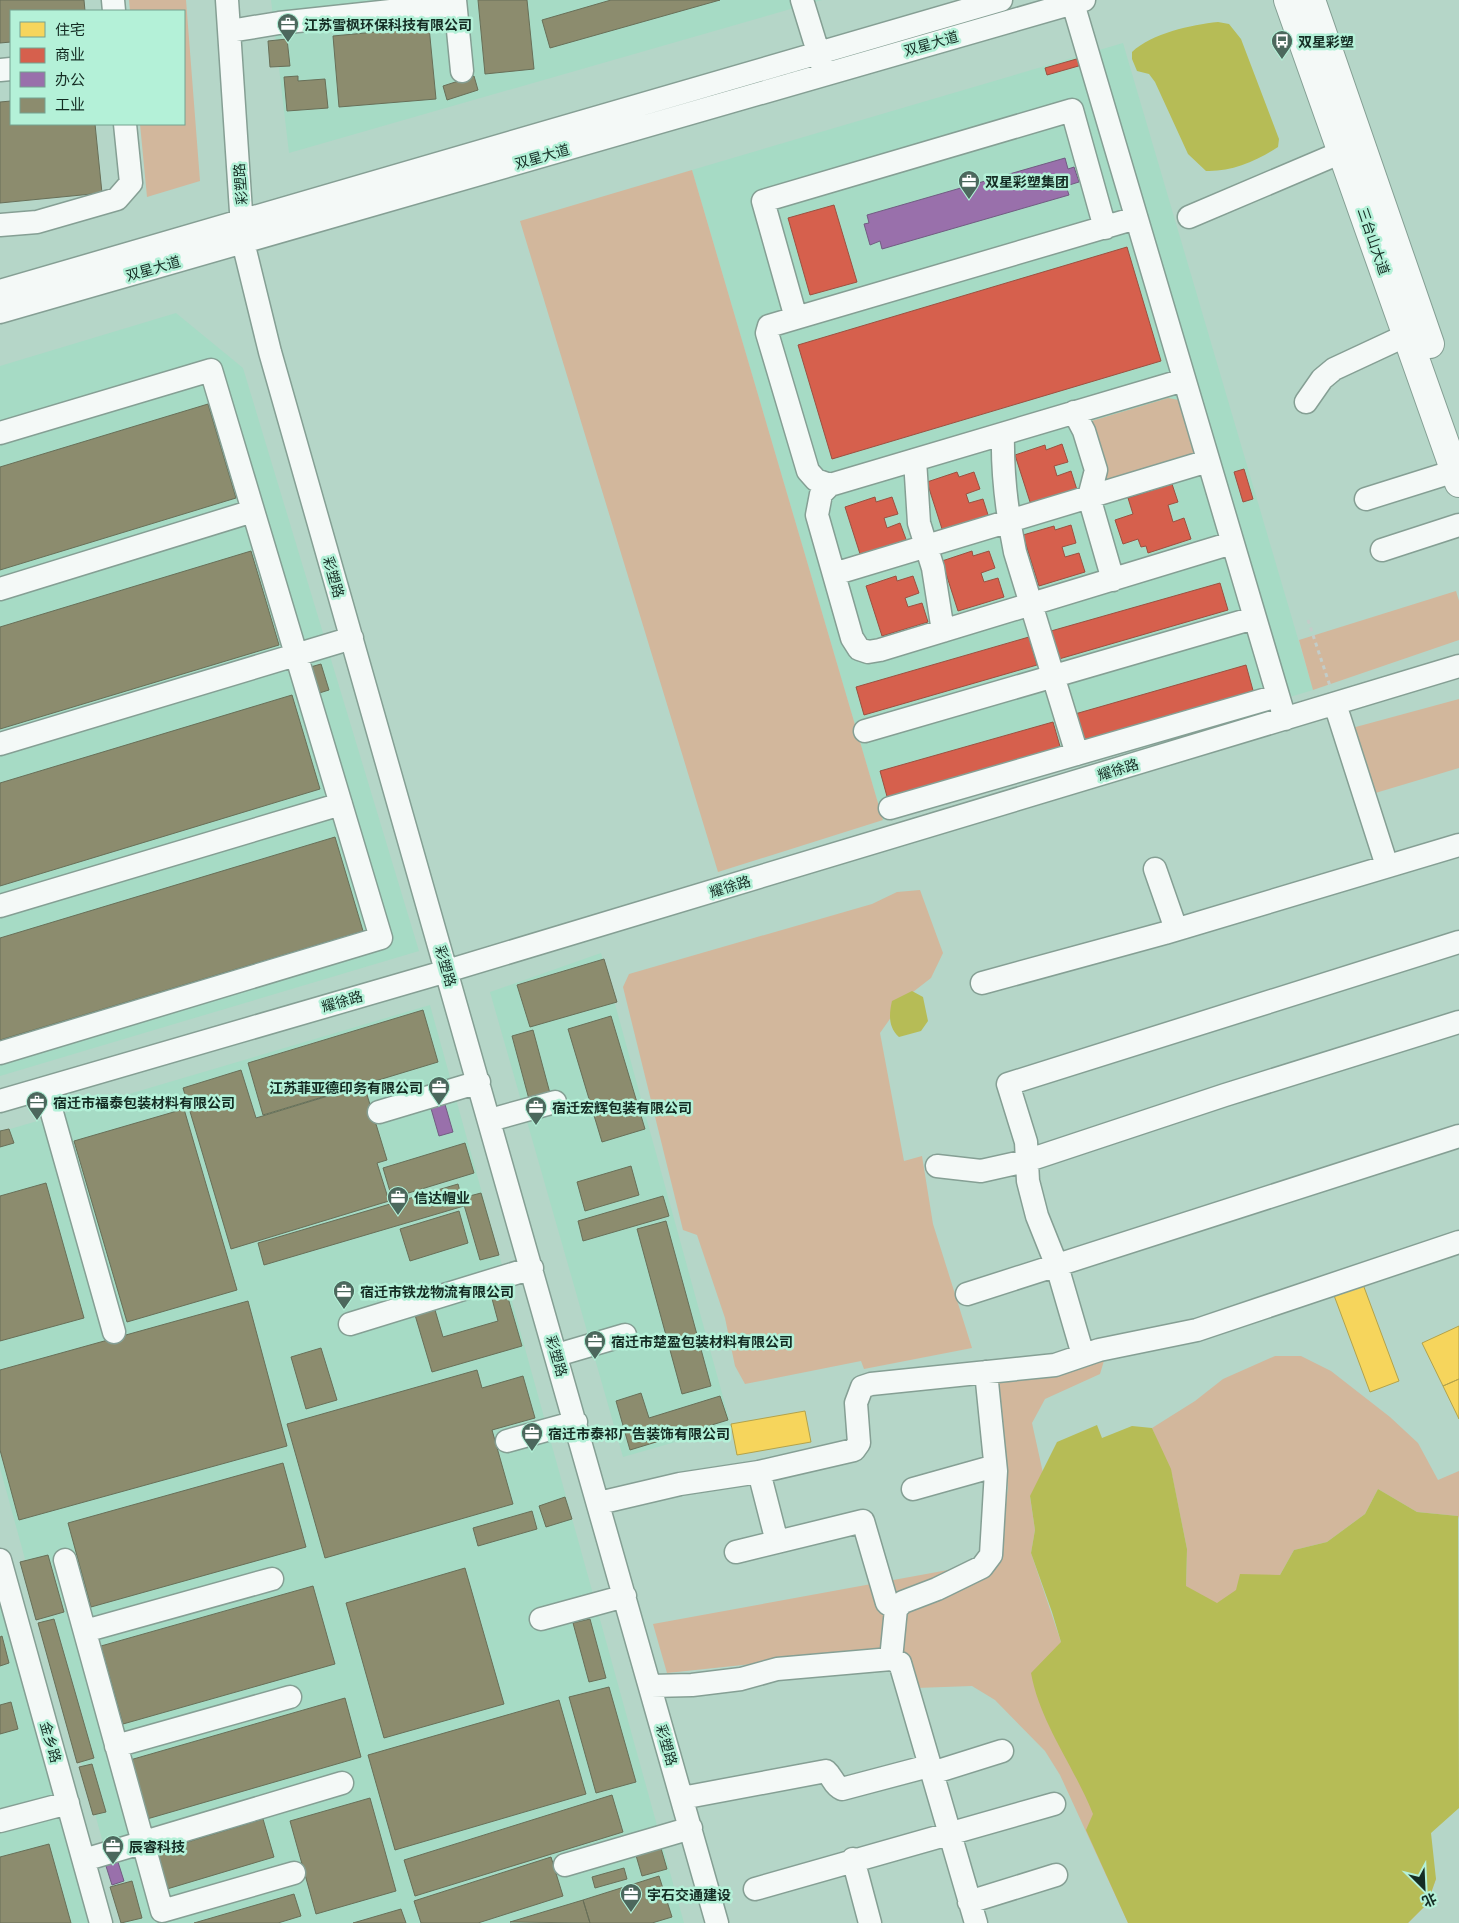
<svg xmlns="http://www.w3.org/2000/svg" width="1459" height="1923" font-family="Manrope,'Noto Sans SC',sans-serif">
<rect width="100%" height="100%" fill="#b5d6c8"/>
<!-- built -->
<path fill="#a6dbc5" d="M271 0H822L289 153Z
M1123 43 1313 690 883 820 692 170Z
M176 313 243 368 419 951 0 1076V366Z
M601 953 731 1426 623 1457 490 992Z
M430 1005 684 1923H125L0 1468V1132Z
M0 1601 22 1676 88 1923H0Z"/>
<!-- green -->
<path fill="#d2b79c" d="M129 0H186L200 181 147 197 140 124H184V11H130Z
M692 170 883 820 718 872 520 221Z
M1168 398 1179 400 1198 453 1106 483 1088 422Z
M1456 591 1459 601V640L1313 690 1299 640Z
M1459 699V768L1372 794 1352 728Z
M920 890 943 953 931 978 904 999 880 1033 904 1161 922 1156 933 1224 972 1348 864 1369 861 1361 745 1384 735 1366 725 1318 697 1235 683 1230 623 987 629 974 872 904 897 892Z
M1106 1354 1100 1374 1045 1399 1032 1423 1043 1473 1030 1497 1035 1530 1031 1553 1061 1642 1186 1586 1187 1549 1172 1475 1152 1428 1195 1401 1223 1379 1275 1356H1301L1331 1371 1390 1417 1418 1443 1438 1480 1459 1471V1519L1458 1516 1417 1512 1378 1489 1365 1514 1327 1542 1294 1550 1280 1575 1436 1879 1427 1904 1408 1923H1128L1060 1775 1045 1751 995 1700 972 1686 916 1688 907 1656 808 1658 667 1673 653 1624 948 1570 999 1557 1008 1488 997 1378Z"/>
<!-- water -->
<path fill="#b6bc56" d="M1218 22 1229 24 1241 39 1279 139 1278 147C1257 161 1231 172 1206 171L1188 154 1155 82 1149 74 1137 71 1132 59V52C1152 33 1191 25 1218 22Z
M912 991 923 997 928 1021 921 1031 899 1037C888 1027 889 1014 892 1001Z
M1097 1425 1102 1438 1132 1426 1152 1428 1171 1469 1187 1549 1186 1586 1217 1603 1236 1590 1240 1574 1280 1575 1294 1550 1327 1542 1365 1514 1378 1489 1417 1512 1458 1516 1459 1808 1431 1833 1436 1879 1427 1904 1408 1923H1128L1086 1830 1093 1814C1074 1766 1040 1723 1031 1673L1061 1642 1052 1612 1031 1553 1035 1530 1030 1496 1057 1442Z"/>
<!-- homes -->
<path fill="#f6d55c" stroke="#b2a24b" d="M1361 1279 1399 1381 1370 1392 1332 1290Z
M1459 1326V1379L1443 1386 1422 1343Z
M1459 1379V1419L1443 1386Z
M805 1411 811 1442 737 1455 731 1424Z"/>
<!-- shops -->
<path fill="#d6604d" stroke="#9c5040" d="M1080 58 1082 65 1047 75 1045 68Z
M834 205 857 282 810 295 788 218Z
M1127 247 1161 361 832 459 798 345Z
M1062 444 1068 462 1054 466 1057 476 1071 471 1077 490 1031 505 1015 455 1045 445 1046 450Z
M1244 469 1253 499 1243 502 1234 472Z
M957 472 959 477 974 472 980 489 966 494 969 503 983 499 989 518 943 532 927 482Z
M1172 484 1178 502 1168 505 1173 522 1184 518 1191 539 1148 553 1146 546 1141 547 1138 539 1123 544 1115 520 1133 514 1128 498Z
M875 497 876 502 892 497 898 514 884 518 887 528 900 523 907 542 861 557 845 507Z
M1071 525 1076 543 1062 547 1065 557 1079 553 1085 572 1039 586 1023 535 1054 526 1055 530Z
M972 551 973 556 989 551 995 568 981 573 984 582 998 578 1004 597 958 611 942 561Z
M896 576 897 581 913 576 919 593 905 598 908 607 922 603 928 622 882 636 866 586Z
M1220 583 1228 610 1059 659 1051 631Z
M1029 637 1037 665 864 715 856 687Z
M1246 665 1254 694 1083 744 1075 714Z
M1053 722 1061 750 888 800 880 771Z"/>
<!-- offices -->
<path fill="#9970ab" stroke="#715c82" d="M1065 158 1068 169 1074 167 1079 182 1066 186 1069 195 882 249 880 241 870 245 864 224 869 223 867 215Z
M444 1101 453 1132 439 1136 430 1105Z
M117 1859 124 1881 112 1885 105 1863Z"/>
<!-- industry -->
<path fill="#8c8c6e" stroke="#686f58" d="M0 0H84L85 11H11V42L0 43Z
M478 0H527L534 69 485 74Z
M611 0H720L550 48 542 20Z
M429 27 436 99 339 107 333 36Z
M287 39 290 66 270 67 268 41Z
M298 76V81L325 79 328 108 287 111 284 77Z
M474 76 478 90 447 100 443 86Z
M11 101V124H95L102 193 0 203V102Z
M208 404 236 498 0 570V467Z
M251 551 279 645 0 729V627Z
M321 664 329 690 316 694 307 668Z
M292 695 320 789 0 886V783Z
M335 837 363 931 0 1040V938Z
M604 959 617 1002 530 1027 517 985Z
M423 1010 438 1062 263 1115 248 1063Z
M611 1016 645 1129 602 1142 568 1029Z
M533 1030 551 1097 530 1103 512 1036Z
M241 1070 256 1118 364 1085 387 1160 377 1163 389 1201 231 1249 183 1088Z
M184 1109 237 1290 127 1322 74 1141Z
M9 1129 14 1143 0 1147V1131Z
M465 1143 474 1173 392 1198 383 1168Z
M631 1166 639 1195 585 1211 577 1182Z
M46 1183 84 1318 0 1341V1196Z
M458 1184 464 1206 264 1265 258 1243Z
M481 1193 499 1255 480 1260 462 1198Z
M663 1196 669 1216 583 1241 578 1221Z
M459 1211 468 1243 410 1261 400 1229Z
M666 1221 711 1386 682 1394 637 1229Z
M506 1291 522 1346 432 1372 415 1315 435 1310 443 1337 498 1321 491 1295Z
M248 1301 287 1446 19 1520 0 1450V1370Z
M321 1348 337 1400 306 1409 291 1357Z
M477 1370 482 1388 523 1376 535 1418 492 1430 513 1504 325 1558 287 1424Z
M641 1393 649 1418 720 1396 728 1420 630 1450 616 1401Z
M283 1463 306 1547 91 1607 68 1523Z
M565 1497 572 1519 546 1527 539 1506Z
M532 1511 537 1529 478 1546 473 1528Z
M48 1555 64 1612 36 1620 20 1562Z
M465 1568 504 1704 384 1738 346 1603Z
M313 1586 335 1664 123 1724 101 1646Z
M54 1619 94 1758 77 1763 38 1623Z
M590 1619 606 1678 589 1682 573 1623Z
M2 1636 9 1663 0 1666V1637Z
M609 1687 636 1782 596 1793 569 1697Z
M345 1698 361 1757 147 1819 130 1760Z
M559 1700 586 1794 395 1850 368 1755Z
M11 1702 18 1729 0 1734V1705Z
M92 1764 106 1812 93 1815 79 1767Z
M612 1795 623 1832 415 1896 404 1860Z
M370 1798 396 1891 316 1914 290 1821Z
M263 1819 274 1857 167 1889 155 1852Z
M49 1844 71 1923H0V1857Z
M660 1845 667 1869 642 1876 635 1852Z
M551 1857 563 1896 478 1923H421L414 1901Z
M624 1868 627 1879 595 1888 592 1877Z
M659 1876 672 1917 652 1923H590L583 1900Z
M132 1881 142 1918 121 1923 110 1887Z
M294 1894 301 1916 278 1923H194Z
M583 1900 590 1923 510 1922Z
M401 1909 406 1923H353Z"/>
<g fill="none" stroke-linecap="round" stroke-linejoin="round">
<!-- minor casing -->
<g stroke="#859f94" stroke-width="25">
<path id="minor" d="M113 0 114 11
M227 0 243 242 270 352 717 1923
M455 0 462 71
M802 0 823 68
M1072 0 1285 719
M230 31 279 23 455 4
M0 70 11 69
M1189 217 1342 152
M0 225 37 222 117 199 131 183 125 124
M1105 228 1072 110 763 201 796 318 1136 218
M0 291 1001 0
M0 312 1084 0
M796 318 769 326 767 333 808 471 816 480 830 485
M1184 380 830 485 821 494 817 515 852 638 859 649 868 652 880 650 1232 543
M1306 402 1322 379 1334 369 1407 335
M1074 412 1084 431 1096 470 1089 497 1113 580
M0 433 211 370 381 938 0 1053
M1003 434C1002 474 1007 513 1015 552L1077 754
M915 460 919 523 933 568 943 631
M1366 499 1455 471
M1382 550 1459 525
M834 574 1208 461
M0 589 253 511
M1335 704 1387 866
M865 731 1254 618
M0 744 352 638
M890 808 1277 696
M1155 869 1176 929
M0 906 341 804
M982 983 1165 933 1459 845
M45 1088 114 1332
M0 1101 447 971 1459 666
M379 1112 479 1082
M490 1120 555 1102
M937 1166 981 1171 1026 1161 1225 1095 1459 1022
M967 1294 1459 1136
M350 1324 532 1268
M557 1355 625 1335
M1083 1355 1057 1266 1037 1216 1028 1181 1026 1142 1008 1084 1459 942
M507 1441 576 1422
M759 1472 777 1542
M913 1489 995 1466
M599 1503 680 1484 759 1472 854 1450 859 1443 856 1403 862 1387 871 1384 1055 1365 1099 1350 1197 1330 1459 1242
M736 1552 863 1521 887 1603 896 1609
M0 1560 101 1923
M65 1560 162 1911 294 1873
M541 1619 625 1596
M85 1631 272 1579
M891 1659 896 1609 903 1602 937 1589 982 1567 991 1555 996 1471 986 1372
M651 1686 692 1685 741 1679 777 1669 891 1659 900 1663 976 1923
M116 1746 290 1697
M932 1773 1002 1751
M682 1798 826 1771C833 1777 833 1785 842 1789L929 1766
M0 1821 68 1803
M853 1859 870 1923
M84 1860 342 1783
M565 1865 691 1828
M755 1889 1054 1804
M969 1902 1056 1875"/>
</g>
<!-- major casing -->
<g stroke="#859f94" stroke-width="30">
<path id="major" d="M1288 0 1459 483
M1311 0 1430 344"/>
</g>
<!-- path -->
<path stroke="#c3cdc9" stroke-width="3" stroke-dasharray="4 4" stroke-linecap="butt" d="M1308 620 1330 686"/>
<!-- minor -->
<use href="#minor" stroke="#f4f9f7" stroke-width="22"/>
<!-- major -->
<use href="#major" stroke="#f4f9f7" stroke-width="28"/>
</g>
<!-- icons -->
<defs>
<g id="office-pin" transform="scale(1.125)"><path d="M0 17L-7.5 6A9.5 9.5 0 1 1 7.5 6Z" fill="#4c685d" stroke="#b4f1d8"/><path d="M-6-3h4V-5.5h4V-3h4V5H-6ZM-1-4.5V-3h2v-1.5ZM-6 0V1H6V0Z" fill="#fff"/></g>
<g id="bus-pin" transform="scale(1.125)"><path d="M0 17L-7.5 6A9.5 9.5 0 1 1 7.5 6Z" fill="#4c685d" stroke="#b4f1d8"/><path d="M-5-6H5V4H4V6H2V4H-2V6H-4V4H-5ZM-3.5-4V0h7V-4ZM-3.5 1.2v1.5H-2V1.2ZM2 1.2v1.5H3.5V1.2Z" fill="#fff"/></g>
</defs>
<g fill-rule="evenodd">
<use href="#office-pin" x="288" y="24"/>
<use href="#bus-pin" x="1282" y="41"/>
<use href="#office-pin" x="969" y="181"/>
<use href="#office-pin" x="439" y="1087"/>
<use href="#office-pin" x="37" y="1102"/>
<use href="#office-pin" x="536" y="1107"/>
<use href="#office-pin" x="398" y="1197"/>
<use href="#office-pin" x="344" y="1291"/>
<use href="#office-pin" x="595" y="1341"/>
<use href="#office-pin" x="532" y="1433"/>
<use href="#office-pin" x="113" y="1846"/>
<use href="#office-pin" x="631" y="1894"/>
</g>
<g text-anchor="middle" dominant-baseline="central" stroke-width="5" stroke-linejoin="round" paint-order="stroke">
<!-- poi labels -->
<g font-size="14" font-weight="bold" fill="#142c23" stroke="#b4f1d8" text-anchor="start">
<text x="304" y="24">江苏雪枫环保科技有限公司</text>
<text x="1298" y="41">双星彩塑</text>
<text x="985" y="181">双星彩塑集团</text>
<text x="423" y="1087" text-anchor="end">江苏菲亚德印务有限公司</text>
<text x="53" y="1102">宿迁市福泰包装材料有限公司</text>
<text x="552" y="1107">宿迁宏辉包装有限公司</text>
<text x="414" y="1197">信达帽业</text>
<text x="360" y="1291">宿迁市铁龙物流有限公司</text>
<text x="611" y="1341">宿迁市楚盈包装材料有限公司</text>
<text x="548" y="1433">宿迁市泰祁广告装饰有限公司</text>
<text x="129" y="1846">辰睿科技</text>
<text x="647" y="1894">宇石交通建设</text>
</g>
<!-- street labels -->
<g font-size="14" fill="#142c23" stroke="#b4f1d8">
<text transform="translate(931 43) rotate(-16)">双星大道</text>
<text transform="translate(542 156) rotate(-16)">双星大道</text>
<text transform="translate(240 184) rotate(-94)">彩塑路</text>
<text transform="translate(1374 241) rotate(71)">三台山大道</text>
<text transform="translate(153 268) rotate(-16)">双星大道</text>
<text transform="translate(334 577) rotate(74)">彩塑路</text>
<text transform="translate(1118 769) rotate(-17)">耀徐路</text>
<text transform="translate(730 886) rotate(-17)">耀徐路</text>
<text transform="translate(446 966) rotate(74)">彩塑路</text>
<text transform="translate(342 1001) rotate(-16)">耀徐路</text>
<text transform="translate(557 1356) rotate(74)">彩塑路</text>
<text transform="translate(51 1742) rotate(74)">金乡路</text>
<text transform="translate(667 1745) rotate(74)">彩塑路</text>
</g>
</g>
<!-- legend -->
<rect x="10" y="10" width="175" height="115" fill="#b4f1d8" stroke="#74a290"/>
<rect x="20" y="22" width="25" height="15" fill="#f6d55c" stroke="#74a290"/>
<text x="55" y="35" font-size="15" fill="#142c23">住宅</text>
<rect x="20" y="48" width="25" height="15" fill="#d6604d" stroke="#74a290"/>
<text x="55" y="60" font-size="15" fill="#142c23">商业</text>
<rect x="20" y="72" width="25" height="15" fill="#9970ab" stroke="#74a290"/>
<text x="55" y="85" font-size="15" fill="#142c23">办公</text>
<rect x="20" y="98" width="25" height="15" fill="#8c8c6e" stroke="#74a290"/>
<text x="55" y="110" font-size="15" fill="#142c23">工业</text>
<!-- north arrow -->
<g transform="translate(1424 1888) rotate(156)" stroke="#b4f1d8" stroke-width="4" paint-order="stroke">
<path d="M0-4L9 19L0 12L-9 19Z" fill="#142c23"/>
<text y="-8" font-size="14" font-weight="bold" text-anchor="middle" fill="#142c23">北</text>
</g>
</svg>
